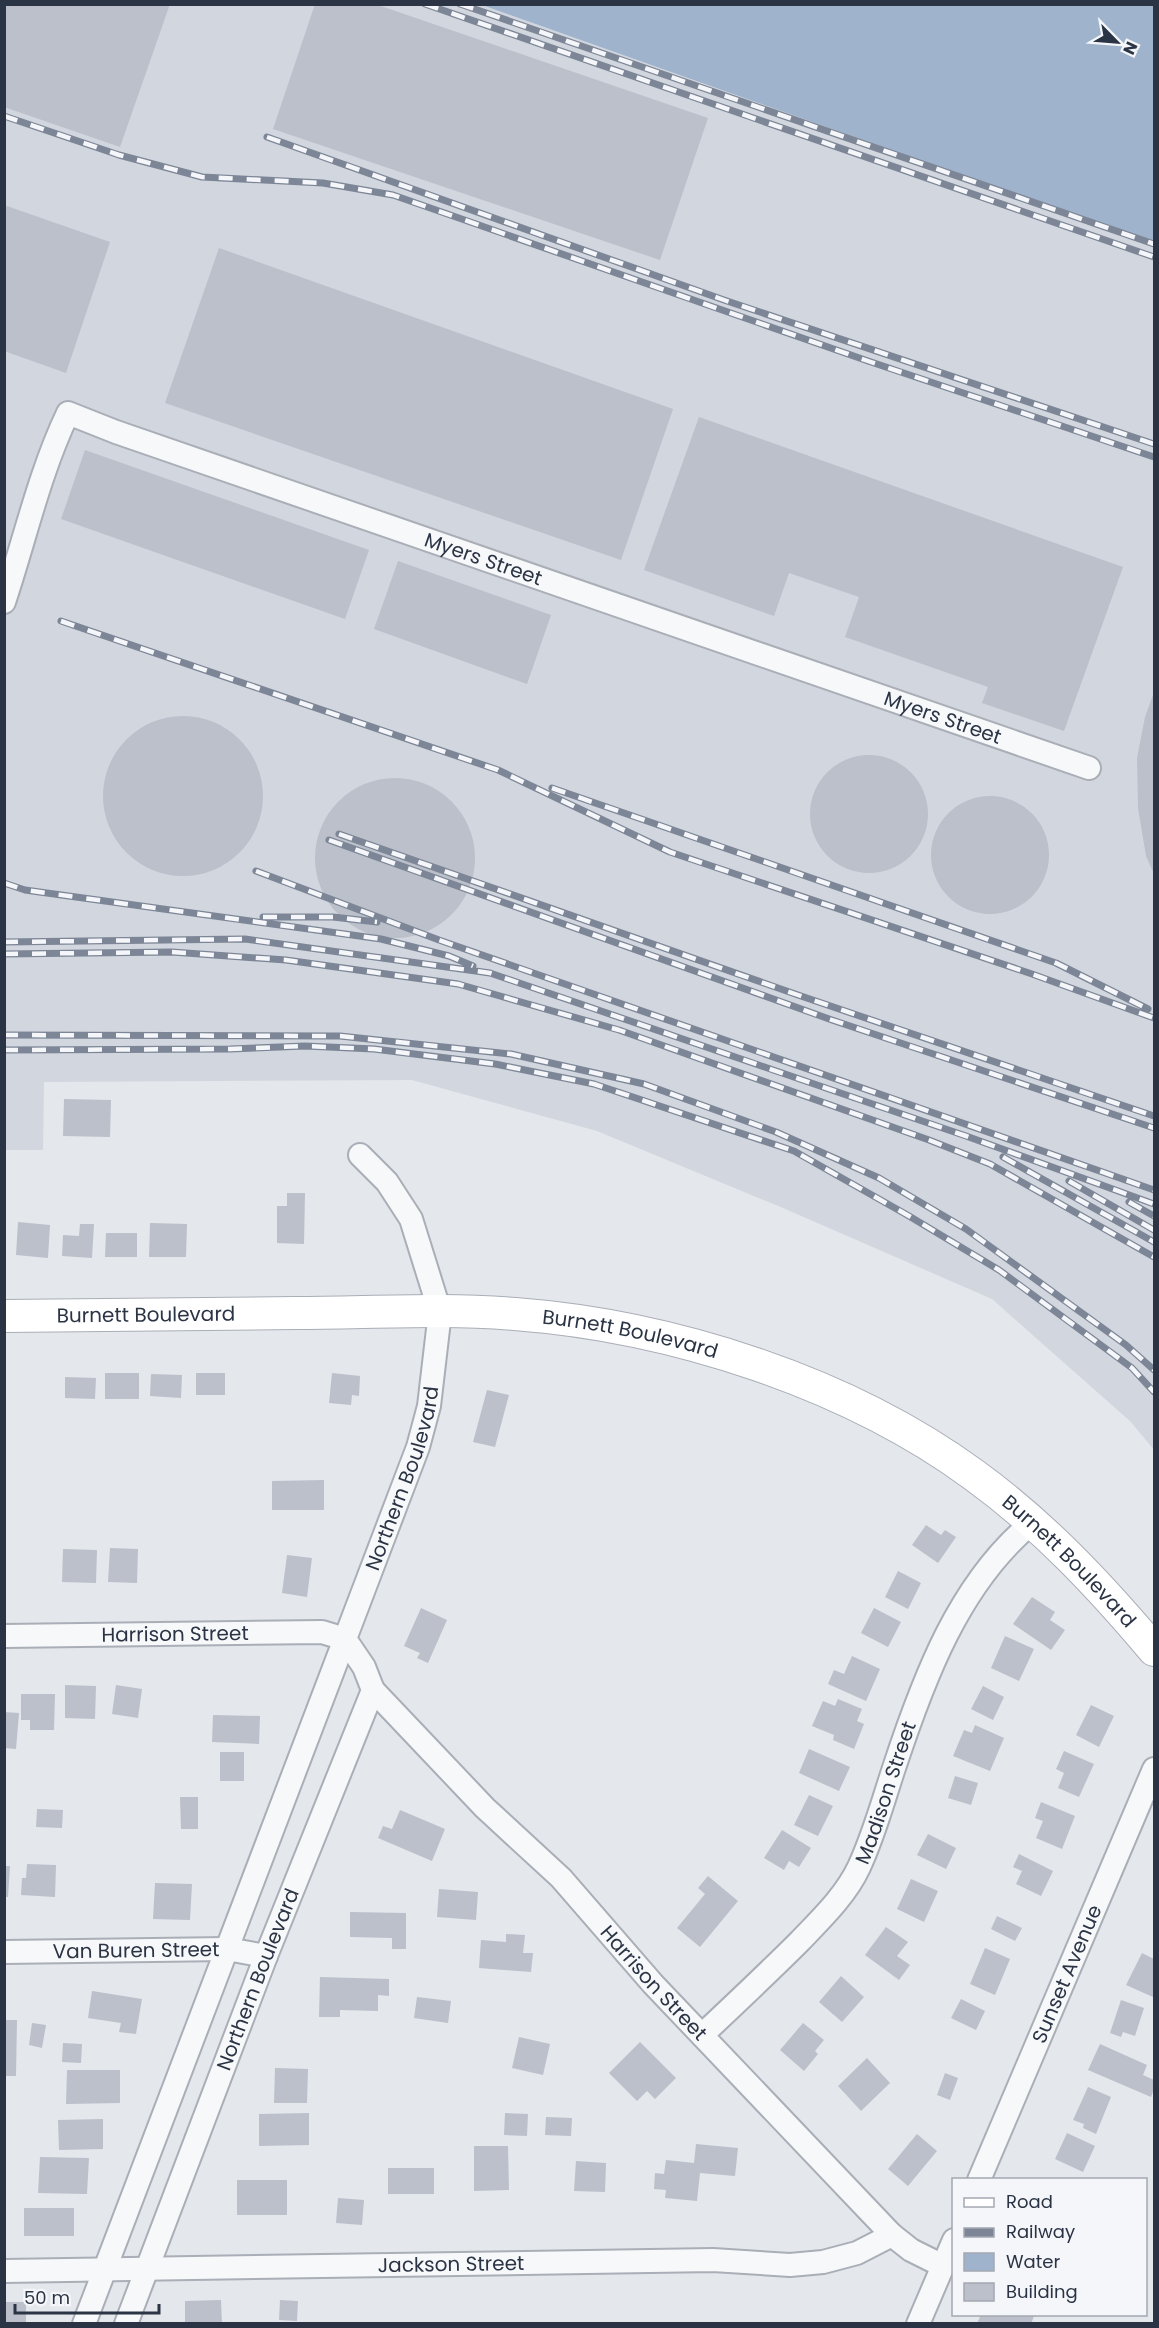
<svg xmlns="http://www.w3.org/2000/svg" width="1159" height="2328" font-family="Poppins,sans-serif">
<rect width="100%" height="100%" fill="#e4e7ec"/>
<!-- built -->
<path fill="#d2d6de" d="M4 5H482L1154 243V1450L1131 1422 992 1299 783 1208 597 1131 412 1080 44 1082 43 1150H5Z"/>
<!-- water -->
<path fill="#9fb4cc" d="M482 5H1154V243Z"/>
<!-- building -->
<path fill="#bbc0ca" d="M4 4H170L120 147 4 107Z
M315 4H375L708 118 660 260 273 129Z
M4 205 110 242 66 373 4 351Z
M219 248 673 409 621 560 165 403Z
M699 417 1123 567 1064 731 982 703 988 687 845 637 859 597 789 573 774 616 644 570Z
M85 450 369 550 345 619 61 519Z
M398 561 551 615 527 684 374 629Z
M1154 692V874L1146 856 1138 808 1137 758 1145 717Z
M103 796a80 80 0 1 1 160 0a80 80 0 1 1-160 0Z
M810 814a59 59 0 1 1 118 0a59 59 0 1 1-118 0Z
M315 858a80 80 0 1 1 160 0a80 80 0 1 1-160 0Z
M931 855a59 59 0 1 1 118 0a59 59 0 1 1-118 0Z
M64 1099 111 1100 110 1137 63 1136Z
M287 1193H305L304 1244 277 1243V1206H287Z
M18 1222 50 1225 48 1258 16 1255Z
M150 1223 187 1224 186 1257H149Z
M80 1224H94L92 1258 62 1256 63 1235 79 1236Z
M106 1233H137V1257H105Z
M105 1373H139V1399H105Z
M196 1373H225V1395H196Z
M332 1373 360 1376 359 1396 352 1395 351 1405 329 1403Z
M151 1374 182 1375 181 1398 150 1396Z
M65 1377 96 1378 95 1399 65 1398Z
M487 1390 509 1395 495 1447 473 1442Z
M324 1480V1510H272V1481Z
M926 1525 941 1535 945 1530 956 1537 938 1563 912 1545Z
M110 1548 138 1549 137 1583 108 1582Z
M63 1549 97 1550 96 1583 62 1582Z
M287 1555 312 1558 307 1597 282 1593Z
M898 1571 921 1583 908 1609 885 1597Z
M1032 1597 1055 1612 1050 1620 1065 1630 1051 1650 1013 1624Z
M421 1608 447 1620 428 1663 417 1658 420 1653 404 1646Z
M874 1608 901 1622 888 1647 861 1633Z
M1005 1636 1034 1649 1019 1681 991 1668Z
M852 1656 880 1669 866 1701 828 1684 834 1670 844 1674Z
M65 1685 96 1686 95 1719 65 1718Z
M116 1685 142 1689 138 1718 112 1714Z
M983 1686 1004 1697 993 1720 971 1709Z
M21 1694H55L54 1730H30V1720H21Z
M838 1699 862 1709 857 1721 864 1724 854 1749 833 1740 834 1735 812 1726 823 1701 835 1706Z
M1091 1705 1114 1716 1099 1747 1076 1735Z
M4 1712 19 1713 16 1749 4 1748Z
M213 1715 260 1716 259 1744 212 1742Z
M975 1725 1004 1738 990 1771 953 1756 964 1730 972 1733Z
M809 1749 850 1767 839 1791 799 1773Z
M1064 1751 1094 1764 1079 1797 1058 1788 1064 1773 1056 1769Z
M220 1752H244V1781H220Z
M955 1776 978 1783 971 1805 948 1798Z
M809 1795 833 1806 818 1836 794 1825Z
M180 1797H198V1829H181Z
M1041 1802 1075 1816 1062 1849 1036 1838 1043 1821 1035 1818Z
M37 1809 63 1810 62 1828 36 1827Z
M400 1810 445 1829 432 1861 378 1838 383 1826 392 1829Z
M782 1830 811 1848 799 1867 789 1861 784 1870 764 1858Z
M928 1834 956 1848 946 1869 917 1855Z
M1019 1854 1053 1871 1041 1896 1016 1884 1022 1871 1013 1867Z
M27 1864 56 1865 55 1897 21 1895 22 1878H26Z
M4 1866H10L8 1897H4Z
M708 1876 738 1901 700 1947 677 1928 705 1894 698 1888Z
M911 1879 938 1891 924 1922 897 1909Z
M155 1883 192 1884 190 1920 153 1919Z
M439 1889 478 1892 476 1920 437 1917Z
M350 1912 406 1913V1949H392V1938L350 1937Z
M997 1916 1022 1928 1015 1941 991 1929Z
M886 1927 908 1942 897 1956 910 1965 899 1980 865 1955Z
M506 1934 525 1935 523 1953H533L531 1972 479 1968 481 1940 506 1942Z
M985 1948 1010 1959 995 1995 970 1984Z
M1142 1953 1154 1959 1153 1997 1126 1985Z
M841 1976 864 1997 842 2022 819 2002Z
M320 1977 389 1979V1996L378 1995V2011L340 2010V2017H319Z
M92 1991 142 1999 136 2034 119 2032 121 2023 88 2018Z
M417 1997 451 2001 448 2023 414 2018Z
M961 1999 985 2011 976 2030 951 2018Z
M1121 2000 1144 2008 1135 2036 1123 2032 1121 2037 1110 2033Z
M4 2020H17L16 2076H4Z
M32 2023 46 2025 42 2048 29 2045Z
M803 2023 824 2040 815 2051 818 2054 804 2071 780 2050Z
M519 2037 550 2044 543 2075 512 2068Z
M640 2042 676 2078 655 2099 647 2091 637 2101 609 2073Z
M63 2043 82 2044 81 2063 62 2062Z
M1100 2044 1147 2065 1143 2075 1154 2080V2089L1151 2097 1088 2070Z
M867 2058 890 2083 861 2111 838 2086Z
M275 2068 308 2069 307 2103H274Z
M67 2070H120V2103L66 2104Z
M945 2073 958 2078 950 2100 937 2095Z
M1088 2087 1111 2097 1096 2134 1083 2128 1084 2124 1073 2120Z
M309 2113V2145L259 2146V2114Z
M505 2113 528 2114 527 2136 504 2135Z
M546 2117 572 2118 571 2136 545 2135Z
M103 2119V2149L59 2150 58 2120Z
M1067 2133 1095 2146 1083 2172 1055 2159Z
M917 2134 937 2151 908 2186 888 2169Z
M696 2144 738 2148 735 2176 700 2173 697 2201 665 2198 666 2190 654 2189 655 2173 664 2174 666 2160 694 2163Z
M474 2146H508L509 2190 474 2191Z
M40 2157 89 2158 87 2194 38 2193Z
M576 2161 606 2163 605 2192 574 2191Z
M388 2168H434V2194H388Z
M237 2180H287V2215H237Z
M338 2198 364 2200 362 2225 336 2223Z
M24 2208H74V2236H24Z
M221 2300 222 2324H185V2301Z
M280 2300 298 2301 297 2321 279 2320Z
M4 2302H26V2324H4Z
M981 2314H1030L1034 2316 1031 2324H977Z"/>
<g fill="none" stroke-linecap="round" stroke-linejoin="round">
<!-- street casing -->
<g stroke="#a9aeb7" stroke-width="26">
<g id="street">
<path id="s1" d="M4 602C25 539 39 474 68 413L116 432 1089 768"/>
<path id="s2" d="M4 1636 322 1632 345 1639 84 2324"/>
<path id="s3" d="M373 1690 485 1808 561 1878 653 1984 892 2235 911 2250 943 2266"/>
<path id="s4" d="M4 1952 227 1949 266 1956"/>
<path id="s5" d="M702 2035C735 2004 768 1973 800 1941 822 1918 846 1895 859 1867 874 1835 883 1801 894 1768 923 1680 959 1582 1033 1522"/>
<path id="s6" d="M979 2180 1154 1769"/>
<path id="s7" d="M4 2271 713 2260 790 2265 823 2262 857 2253 892 2235"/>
<path id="s8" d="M126 2324 266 1956 373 1690 364 1667 345 1639 418 1447 429 1406 440 1312 411 1219 387 1182 360 1155"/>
<path d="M918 2324 954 2240"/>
</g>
</g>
<!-- secondary casing -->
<g stroke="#a9aeb7" stroke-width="34">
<g id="secondary">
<path id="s9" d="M4 1316C101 1315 198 1314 295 1313 368 1313 442 1308 515 1314 672 1326 847 1382 974 1475 1043 1525 1100 1586 1154 1650"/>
</g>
</g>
<!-- street -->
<use href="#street" stroke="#f7f8fa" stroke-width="22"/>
<!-- secondary -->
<use href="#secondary" stroke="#fff" stroke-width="32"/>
<!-- rail casing -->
<g stroke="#7d8696" stroke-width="7">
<path id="rail" d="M425 4 1154 257
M460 4 1154 244
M4 116 119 155 202 177 323 183 393 195 868 361 1154 457
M267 137 724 300 1154 444
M61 621 498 770 670 852 1032 974 1154 1018
M552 788 1056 963 1148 1009
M339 834 798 995 1154 1116
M329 840 832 1020 1154 1128
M256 871 439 940 1154 1190
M4 883 25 890 381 939 449 956 473 966
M263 917H333L377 922
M4 942 245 939 490 973 966 1136 1154 1204
M4 954 172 952 286 960 458 984 619 1030 929 1140 990 1164 1154 1257
M4 1035 340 1036 511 1054 644 1084 776 1132 879 1178 966 1229 1126 1345 1154 1370
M4 1050 230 1049 305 1046 374 1049 495 1064 594 1084 794 1151 909 1216 999 1270 1132 1368 1154 1392
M1003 1157 1154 1242
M1069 1181 1154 1230
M1129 1202 1154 1216"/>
</g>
<!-- rail -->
<use href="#rail" stroke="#f4f6f9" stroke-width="4.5" stroke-dasharray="14" stroke-linecap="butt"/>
</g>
<g text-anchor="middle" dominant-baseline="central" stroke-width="4.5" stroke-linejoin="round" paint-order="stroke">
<!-- street labels -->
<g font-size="20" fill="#2b3445" stroke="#f4f6f9">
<text stroke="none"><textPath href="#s1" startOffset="640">Myers Street</textPath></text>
<text stroke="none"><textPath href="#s1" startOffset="1126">Myers Street</textPath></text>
<text stroke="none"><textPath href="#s9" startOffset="142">Burnett Boulevard</textPath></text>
<text stroke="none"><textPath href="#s9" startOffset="628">Burnett Boulevard</textPath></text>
<text stroke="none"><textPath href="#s8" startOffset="910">Northern Boulevard</textPath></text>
<text stroke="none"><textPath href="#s9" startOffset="1132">Burnett Boulevard</textPath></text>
<text stroke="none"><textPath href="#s2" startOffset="171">Harrison Street</textPath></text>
<text stroke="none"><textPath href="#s5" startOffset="310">Madison Street</textPath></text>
<text stroke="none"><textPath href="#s4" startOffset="132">Van Buren Street</textPath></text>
<text stroke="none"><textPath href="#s6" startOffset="224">Sunset Avenue</textPath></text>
<text stroke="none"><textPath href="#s8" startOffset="369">Northern Boulevard</textPath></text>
<text stroke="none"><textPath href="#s3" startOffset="406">Harrison Street</textPath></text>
<text stroke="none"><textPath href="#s7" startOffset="447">Jackson Street</textPath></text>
</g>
</g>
<!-- border -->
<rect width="1159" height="2328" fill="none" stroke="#2b3445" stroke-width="12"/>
<!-- legend -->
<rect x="952" y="2178" width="195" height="138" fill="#f4f6f9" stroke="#a4a8b1" stroke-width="1.5"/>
<rect x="964" y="2198" width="30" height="9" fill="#ffffff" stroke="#a4a8b1" stroke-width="1.5"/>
<text x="1006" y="2208" font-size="18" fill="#2b3445">Road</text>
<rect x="964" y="2228" width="30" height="9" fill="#7d8696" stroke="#a4a8b1" stroke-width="1.5"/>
<text x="1006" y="2238" font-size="18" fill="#2b3445">Railway</text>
<rect x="964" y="2253" width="30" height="18" fill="#9fb4cc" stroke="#a4a8b1" stroke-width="1.5"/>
<text x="1006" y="2268" font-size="18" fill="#2b3445">Water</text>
<rect x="964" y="2283" width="30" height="18" fill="#bbc0ca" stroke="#a4a8b1" stroke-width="1.5"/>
<text x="1006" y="2298" font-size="18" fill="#2b3445">Building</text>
<!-- north arrow -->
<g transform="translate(1117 42) rotate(115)" stroke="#f4f6f9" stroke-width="4.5" paint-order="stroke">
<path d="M0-4.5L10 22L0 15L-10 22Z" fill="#2b3445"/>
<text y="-9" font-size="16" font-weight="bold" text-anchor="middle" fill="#2b3445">N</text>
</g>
<!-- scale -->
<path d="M15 2304v9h144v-9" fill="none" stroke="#2b3445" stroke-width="3"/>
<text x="24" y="2304" font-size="18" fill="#2b3445" stroke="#f4f6f9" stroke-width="4.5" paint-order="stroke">50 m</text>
</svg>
